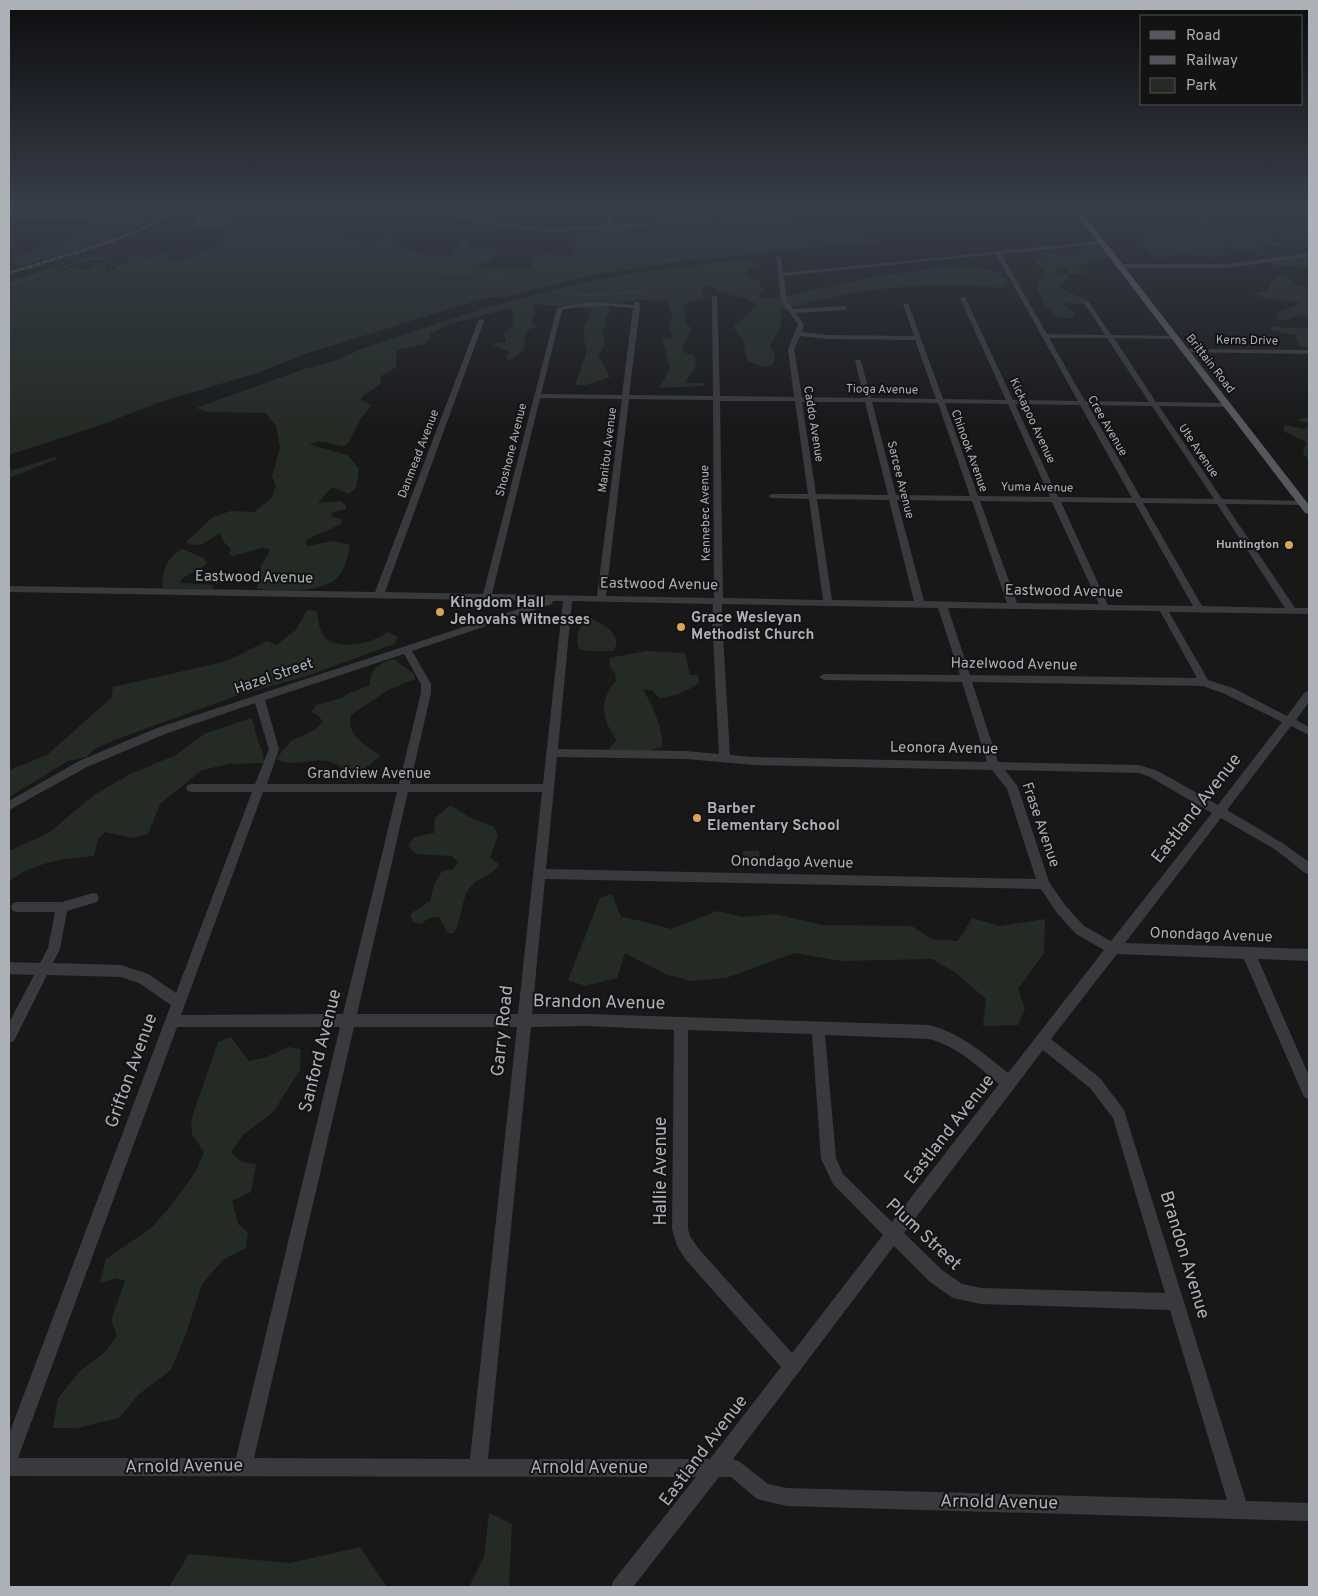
<svg xmlns="http://www.w3.org/2000/svg" width="1318" height="1596" font-family="Overpass,sans-serif">
<rect width="100%" height="100%" fill="#181819"/>
<!-- green -->
<path fill="#242b25" fill-rule="evenodd" d="M112 207H174C127 237 72 251 19 266L15 264 14 258 88 229 86 227V220L104 214Z
M748 207H847L787 225 824 234 849 233 866 236 906 237 1034 225 676 262 588 276 506 297H488L308 353 257 373 157 403 101 425 9 455V282L63 263H65L47 273C59 275 67 266 78 266L79 269 85 270 96 263 104 266 107 270 104 273H108L129 261 127 257 132 253 139 252 145 258 176 250 178 252 165 259 180 260 224 244 222 237 227 233 269 212 266 217 258 222V226L263 230C273 232 311 236 319 231 327 227 329 221 337 217L330 229 331 232 368 241 384 235H395L393 247 441 258 448 257 466 237 471 238 467 247 470 250 485 249 489 252 497 249 501 250 488 261 479 265V268L527 269 531 267 532 262 541 252 571 256 579 231 706 219Z
M1166 207H1213L1103 219 1092 220 1088 217 1091 214 1119 215 1166 210Z
M1241 207H1309V232L1295 229 1299 235 1309 237V248L1261 245 1260 247 1272 256C1259 259 1254 249 1243 249L1245 253 1228 246 1224 249 1228 255C1210 259 1196 256 1178 251L1181 255C1173 257 1165 257 1160 259L1149 254 1143 245 1142 235H1198L1205 231 1197 221 1183 216 1093 223ZM1251 211 1261 221 1288 218 1300 224C1287 226 1276 219 1263 224L1272 228C1275 239 1279 238 1288 242L1272 241C1268 227 1252 220 1238 218L1233 221 1197 215Z
M711 208H721V211L696 217 666 221 664 218 667 215 697 213Z
M1091 245 1101 249 1109 258 1078 265 1084 273C1075 275 1069 275 1064 267H1056L1057 273 1070 275 1059 288 1088 300 1085 304 1064 303 1067 308 1076 312 1072 318H1058L1046 306 1037 289 1039 286V280L1044 278V272L1032 257 1051 262 1038 253C1048 250 1053 255 1062 256 1076 258 1081 248 1091 245Z
M1309 257V269C1296 263 1283 269 1268 263Z
M743 259 754 260 755 264 745 274 759 281 763 290 758 293 762 298 774 299 777 295 778 298 872 277 951 266 981 268 997 273 1007 280 1008 285 1002 288C927 280 853 289 781 310V328L770 345 775 356 773 364 765 367 748 362 744 349 745 343 733 327 758 305C743 295 724 296 709 286L702 287 703 293 707 298 687 303 682 307 686 314 685 322 692 329 683 346V352L695 356 696 365 685 383H703L705 386 659 388 670 369 662 339 674 337 669 328 672 316 668 301 639 300 604 306 609 308 610 312 605 317 607 325 602 330 605 345 598 355 610 377 586 385H575L587 351 584 339V327L592 309 532 304 535 313 531 321 537 327 529 329 525 338 524 349 511 360 505 359 509 352 493 345 497 342 505 343 506 339 503 334 513 326 512 308 449 324 430 334 431 339 425 344 397 350 396 367 381 376 380 384 362 397 361 400 372 405 361 418 348 443 345 446C334 446 318 437 310 445L348 455 359 469 356 488 349 494 332 487 318 503 341 501 346 506V509L331 513 332 517 341 519 342 523C332 530 313 534 305 542L307 546 333 541 350 545C348 556 345 570 337 578 322 593 277 592 257 588L261 566 270 551 269 549 261 548 233 556 229 554 231 549 222 540 221 533C210 538 198 551 186 542L213 517 231 511 254 512 272 498 276 485 272 477 280 448 276 426 266 413 209 412 196 408 304 369 335 361 361 349 492 306 569 286 628 274Z
M1278 276 1289 277 1295 284 1309 289V317L1305 315 1294 316C1288 322 1283 320 1276 318L1278 312 1302 303 1263 298 1254 293 1267 290 1272 281Z
M1272 326 1284 328H1309V347L1299 346 1295 335 1270 330Z
M1309 417V460L1303 453 1306 442 1283 431 1285 425 1306 429 1308 423 1296 420Z
M55 457 57 459 9 478V471Z
M183 549 204 558 207 564 184 577 180 583 214 585 212 589 163 588C160 574 169 553 183 549Z
M307 610 317 611C318 620 319 634 328 640 344 650 374 643 387 632L398 637 394 644 304 677 239 695 117 739 96 748 86 757 68 761 9 797V770L47 755 111 698 113 687 227 661 267 641 276 645 296 630Z
M590 618C602 623 625 635 613 651H588L579 649C575 637 578 624 590 618Z
M646 651 685 653 690 675H698L699 683C688 691 673 697 660 698L651 690 643 689C653 708 663 726 662 747L646 751 608 750 617 740C602 721 598 700 616 681L615 673 610 667V658Z
M394 659 414 674 415 679 388 690 351 715C346 736 365 744 380 756 368 766 363 772 347 772 320 747 301 772 276 759L291 741 314 730 323 722 318 715 311 712 316 705 342 698 347 694 370 685C370 668 379 664 394 659Z
M251 718C255 724 254 728 256 734 259 747 263 746 264 763L229 764 202 770 160 804 148 834 133 838 105 832 98 839 94 856C64 858 33 863 9 881V851L50 832 94 795 130 774 176 755 204 734Z
M450 805 469 817 494 827 498 835 490 858 499 864C493 876 480 876 472 885 460 898 463 919 454 933H448L439 917 429 918 421 924 413 922 410 914 430 901 434 885 442 871 453 869 458 862 452 856 416 854 408 846 414 837 434 833 435 818Z
M743 851H759L761 865H744Z
M612 894 621 917 646 922 671 929 717 911 742 917 775 914 822 925 912 926 931 939 958 941 972 918 1000 926 1045 919 1044 953 1018 989 1025 1009 1018 1025 983 1026 986 999 956 973 932 959 841 961 795 953 726 978 692 981 665 974 625 953 617 978 585 986 568 980 600 898Z
M231 1037 249 1061 264 1058 288 1047 301 1049 300 1070 274 1111 243 1135 231 1152 242 1162 256 1164 251 1192 232 1201 238 1224 248 1232 246 1248 223 1260 202 1284 186 1334 171 1370 139 1394 119 1418 77 1428H53L58 1398 81 1370 103 1354 117 1336 111 1320 125 1281 117 1278 100 1283 106 1259 151 1228 171 1206 196 1171 204 1152 192 1135 191 1120 218 1042Z
M489 1513 512 1524 509 1587H469L484 1557Z
M360 1547 387 1587H169L189 1554 290 1563Z"/>
<!-- water -->
<path fill="#333b41" d="M209 207H241L226 226H192Z"/>
<g fill="none" stroke-linecap="round" stroke-linejoin="round">
<!-- stream -->
<path stroke="#333b41" stroke-width="1" d="M1175 207 1182 210
M1191 212 1200 215 1288 207
M655 262 748 250 752 247 751 230 787 214 818 207
M9 286 87 259 102 258 117 266 158 261 184 263 263 251 279 244 291 247 331 244 411 267 438 272 474 274 509 280 522 276H539L542 282
M552 288C568 301 616 293 637 292L644 288 651 271"/>
<!-- minor -->
<path fill="#393a3e" fill-rule="evenodd" d="M106 207H112L96 219 9 218V215H95Z
M396 207H410L478 219 483 207H488L483 220 523 226 553 228 606 225 608 207H613L611 225C641 223 671 221 700 216 713 213 725 207 738 207L703 219 654 226 553 232 523 230Z
M1103 241 1101 244 1001 254 1047 334 1105 335 1084 303 1087 301 1089 302 1111 335 1176 336V338L1174 339 1114 338 1156 402 1227 403 1231 405 1227 407 1159 406 1222 499 1302 501 1306 503 1302 505 1225 504 1295 608H1309V614L1169 612 1208 680 1233 688 1287 716 1305 692 1309 691V702L1296 720 1309 727V735L1291 726 1227 810 1284 844 1309 862V874L1305 873 1276 850 1221 818 1125 943 1309 949V961L1258 959 1309 1076V1099L1304 1097 1244 959 1117 954 1051 1039 1100 1078 1124 1110 1246 1501 1309 1503V1521L787 1506 757 1499 731 1477H719L633 1587H611L614 1580 696 1477 9 1476V1434L171 1005 139 983 121 977 47 975 14 1041 9 1043V1023L34 975 9 974V962L40 963 48 948 55 912H17L13 911 11 907 13 903 17 902H62L93 893 97 894 99 898 97 902 67 911 60 949 53 963 121 965 148 974 176 993 252 792H192L188 791 186 788 188 785 192 784H255L269 749 255 703 165 734 87 767 9 810V801L79 761 157 728 543 601 9 592V586L375 592 478 321 481 319 484 321 385 592 483 594 557 308 587 302 634 305 635 302H639L640 307 629 395 713 396 712 297 717 296 720 396 794 397 788 349 798 324 781 301 776 256 781 257 783 273ZM996 254 1078 401 1013 400 965 297 960 298 1006 400 943 399 908 303 903 304 914 336 827 335 802 332 804 324 796 313 845 310 848 308 845 306 793 309 787 301 784 276ZM609 306 633 308 622 395 541 394 562 310 576 307ZM800 336 827 339 915 340 936 399 871 398 861 361 858 359 855 361 864 398 802 397 794 349ZM1049 338H1107L1149 402 1085 401ZM540 398 622 399 597 596 492 594ZM629 399 713 400 714 598 606 596ZM720 401H795L808 494H772L768 496 772 498 809 499 823 600 723 598ZM802 402H865L888 495 816 494ZM872 402 938 403 970 496 896 495ZM945 403 1008 404 1050 497 978 496ZM1015 404 1080 405 1132 498 1058 497ZM1088 405 1152 406 1214 499 1141 498ZM817 499 889 500 914 601 832 600ZM897 500 972 501 1007 603 924 601ZM980 501 1052 502 1099 604 1017 603ZM1061 502 1135 503 1193 606 1108 605ZM1143 503 1217 504 1285 608 1202 606ZM553 601H563L543 784H410L431 693V684L412 651 552 604ZM572 601 713 604 712 618 719 754 686 751 558 749ZM722 604 938 608 960 675 824 674 819 677 824 680 962 682 987 762 754 757 730 755 722 618ZM948 608 1160 611 1197 678 970 675ZM404 654 421 684V693L399 784H267L279 749 265 700ZM972 682 1203 686 1225 694 1282 722 1218 805 1158 771 1139 765 998 762ZM557 757 686 759 754 765 992 770 1007 789 1036 879 546 869ZM1005 770 1139 773 1150 777 1212 813 1111 941 1084 926 1065 905 1049 882 1018 787ZM263 792H397L343 1014 181 1015ZM408 792H542L518 1014H357ZM545 879 1041 889 1057 913 1076 934 1104 950 1008 1073C983 1053 961 1033 929 1025L587 1014H532ZM587 1026 674 1030 672 1229 677 1246 686 1260 781 1367 710 1459H488L531 1027ZM177 1027H340L236 1458H18ZM354 1027H517L470 1459 254 1458ZM688 1030 812 1034 821 1159 833 1184 883 1235 792 1353 698 1248 690 1236 688 1229ZM825 1035 929 1039C957 1046 977 1066 999 1084L892 1222 843 1174 836 1158ZM1043 1050 1090 1088 1113 1118 1165 1293 981 1288 962 1284 942 1270 904 1233ZM894 1246 930 1282 953 1298 981 1304 1170 1310 1227 1500 787 1488 768 1484 740 1462 733 1459Z
M1309 253V257L1226 268H1120L1117 266 1120 264H1226Z
M1185 349 1309 350V354L1183 352 1182 351Z"/>
<!-- major -->
<path fill="#56585d" fill-rule="evenodd" d="M1071 207H1078L1309 505V514L1305 513Z"/>
<!-- rail casing -->
<g stroke="#535459" stroke-width="2.5">
<path id="rail" d="M9 273C69 254 129 241 182 207"/>
</g>
<!-- rail -->
<use href="#rail" stroke="#131314" stroke-width="1" stroke-dasharray="4" stroke-linecap="butt"/>
</g>
<!-- sky -->
<linearGradient id="sky" x2="0" y2="1"><stop stop-color="#0d0d0e"/><stop offset="0.48" stop-color="#373d49"/><stop offset="1" stop-color="#373d49" stop-opacity="0"/></linearGradient>
<rect width="1318" height="431" fill="url(#sky)"/>
<!-- markers -->
<g fill="#dba44e" stroke="#131314" stroke-width="2">
<circle cx="1289" cy="545" r="5"/>
<circle cx="440" cy="612" r="5"/>
<circle cx="681" cy="627" r="5"/>
<circle cx="697" cy="818" r="5"/>
</g>
<g text-anchor="middle" dominant-baseline="central" stroke-width="4" stroke-linejoin="round" paint-order="stroke">
<!-- far-street labels -->
<g font-size="12" fill="#acb0b7" stroke="#131314">
<text transform="translate(1247 341) rotate(1)">Kerns Drive</text>
<text transform="translate(1210 364) rotate(52)">Brittain Road</text>
<text transform="translate(882 390) rotate(1)">Tioga Avenue</text>
<text transform="translate(1032 421) rotate(65)">Kickapoo Avenue</text>
<text transform="translate(813 424) rotate(81)">Caddo Avenue</text>
<text transform="translate(1107 426) rotate(60)">Cree Avenue</text>
<text transform="translate(512 450) rotate(-76)">Shoshone Avenue</text>
<text transform="translate(608 450) rotate(-83)">Manitou Avenue</text>
<text transform="translate(969 451) rotate(70)">Chinook Avenue</text>
<text transform="translate(1198 451) rotate(56)">Ute Avenue</text>
<text transform="translate(419 454) rotate(-69)">Danmead Avenue</text>
<text transform="translate(900 480) rotate(76)">Sarcee Avenue</text>
<text transform="translate(1037 488) rotate(1)">Yuma Avenue</text>
<text transform="translate(706 513) rotate(-91)">Kennebec Avenue</text>
</g>
<!-- far-poi labels -->
<g font-size="12" font-weight="bold" fill="#acb0b7" stroke="#131314" text-anchor="end">
<text x="1279" y="545">Huntington</text>
</g>
<!-- street labels -->
<g font-size="15" fill="#acb0b7" stroke="#131314">
<text transform="translate(254 578) rotate(1)">Eastwood Avenue</text>
<text transform="translate(659 585) rotate(1)">Eastwood Avenue</text>
<text transform="translate(1064 592) rotate(1)">Eastwood Avenue</text>
<text transform="translate(1014 665) rotate(1)">Hazelwood Avenue</text>
<text transform="translate(274 677) rotate(-19)">Hazel Street</text>
<text transform="translate(944 749) rotate(1)">Leonora Avenue</text>
<text x="369" y="774">Grandview Avenue</text>
<text transform="translate(1040 825) rotate(71)">Frase Avenue</text>
<text transform="translate(792 863) rotate(1)">Onondago Avenue</text>
<text transform="translate(1211 936) rotate(2)">Onondago Avenue</text>
</g>
<!-- poi labels -->
<g font-size="15" font-weight="bold" fill="#acb0b7" stroke="#131314" text-anchor="start">
<text x="450" y="603">Kingdom Hall<tspan x="450" dy="17">Jehovahs Witnesses</tspan></text>
<text x="691" y="618">Grace Wesleyan<tspan x="691" dy="17">Methodist Church</tspan></text>
<text x="707" y="809">Barber<tspan x="707" dy="17">Elementary School</tspan></text>
</g>
<!-- near-street labels -->
<g font-size="18" fill="#acb0b7" stroke="#131314">
<text transform="translate(1197 809) rotate(-52)">Eastland Avenue</text>
<text transform="translate(599 1003) rotate(1)">Brandon Avenue</text>
<text transform="translate(503 1031) rotate(-84)">Garry Road</text>
<text transform="translate(321 1051) rotate(-76)">Sanford Avenue</text>
<text transform="translate(132 1071) rotate(-70)">Grifton Avenue</text>
<text transform="translate(950 1130) rotate(-52)">Eastland Avenue</text>
<text transform="translate(661 1171) rotate(-90)">Hallie Avenue</text>
<text transform="translate(923 1235) rotate(43)">Plum Street</text>
<text transform="translate(1184 1255) rotate(73)">Brandon Avenue</text>
<text transform="translate(704 1451) rotate(-53)">Eastland Avenue</text>
<text transform="translate(184 1467) rotate(-1)">Arnold Avenue</text>
<text x="589" y="1468">Arnold Avenue</text>
<text transform="translate(999 1503) rotate(1)">Arnold Avenue</text>
</g>
</g>
<!-- border -->
<rect width="1318" height="1596" fill="none" stroke="#acb0b7" stroke-width="20"/>
<!-- legend -->
<rect x="1140" y="15" width="162" height="90" fill="#131314" stroke="#505255"/>
<rect x="1150" y="31" width="25" height="8" fill="#56585d" stroke="#505255"/>
<text x="1186" y="40" font-size="15" fill="#acb0b7">Road</text>
<rect x="1150" y="56" width="25" height="8" fill="#535459" stroke="#505255"/>
<text x="1186" y="65" font-size="15" fill="#acb0b7">Railway</text>
<rect x="1150" y="78" width="25" height="15" fill="#242b25" stroke="#505255"/>
<text x="1186" y="90" font-size="15" fill="#acb0b7">Park</text>
</svg>
